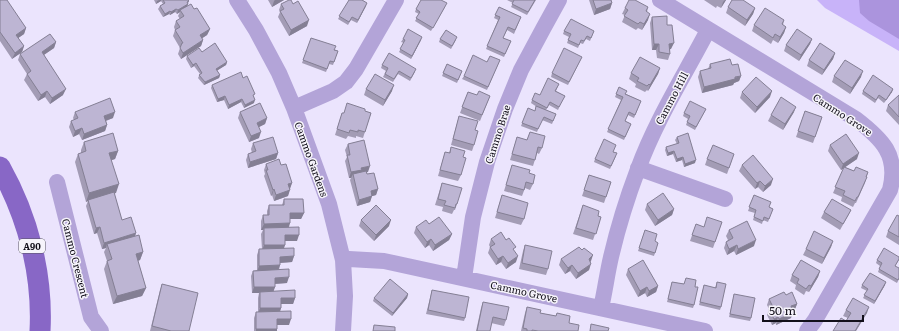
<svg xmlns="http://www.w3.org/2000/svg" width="899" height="331" font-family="Literata,serif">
<rect width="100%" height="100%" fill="#ebe4fd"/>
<!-- green -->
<path fill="#c8b3f9" d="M817 0H899V51L825 8Z"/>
<!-- water -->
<path fill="#ab94dd" d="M859 0H899V39L869 21 860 13Z"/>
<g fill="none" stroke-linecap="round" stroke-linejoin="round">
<!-- minor -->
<path stroke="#b3a4d8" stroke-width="16" d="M237 0 256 30 279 73 294 108 329 204 343 260 345 296 343 331
M660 0 856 119C882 139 899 155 890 190L815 320 807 331
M294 108 333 91 346 82 356 69 396 0
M638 168 725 199
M57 182 91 317 101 331
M343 260 349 259 384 261 705 331
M464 278 473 217 487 162 505 109 521 70 543 29 559 0
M601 308C605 291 607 274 611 257 618 227 627 198 638 169 656 120 684 76 708 30"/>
<!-- major -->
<path stroke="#8867c6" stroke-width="21" d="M0 167C28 217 43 274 40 331"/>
</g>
<!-- wall -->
<path fill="#a39cb5" d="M0 0 26 28 24 34 18 38 24 46 22 52 12 59 0 41Z
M154 0H188L189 1 187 6 194 9 210 29 207 35 202 38 203 40 201 46 181 59 178 54 180 48 173 36 175 30 174 27 176 21 180 19 178 16 180 12 177 14 175 12 170 15 169 14 163 17 158 9 160 6 163 4 161 1 156 4Z
M268 0H284L272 7Z
M349 0H363L366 6 357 23 351 20 348 25 338 19Z
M507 0H536L527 15 511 7 513 3Z
M589 0H611L612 3 610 9 594 15Z
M704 0H726L721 8 717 6 716 8Z
M281 4 307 26 289 36 278 17 280 12 279 10Z
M445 7 431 31 415 21 419 14 415 12 416 9Z
M499 7 521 17 514 34 507 30 503 38 511 41 504 57 486 49 498 20 494 18Z
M648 7 647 12 648 20 642 30 638 28 636 30 622 22 625 15 622 14 625 8Z
M728 7 755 8 753 14 745 26 726 13Z
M652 17 667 25 671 49H670V54L668 60 657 58 656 50H652L650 23Z
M784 20 783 25 786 27 784 33 778 43 773 40 771 44 752 31 754 25Z
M564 31H594L590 41 586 39 583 44 580 43 578 48 567 43 569 37 563 34Z
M311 38 338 51 333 65 329 64 326 72 302 63Z
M403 39 421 40 411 59 399 52 404 43 401 42Z
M440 39 456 40 451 49 439 42Z
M812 39 810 44 799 61 784 51 786 45Z
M56 42 54 48 44 55 63 95 50 104 45 97 38 101 24 80 27 74 18 60 20 54Z
M202 52 227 62 226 65 217 70 220 75 219 78 204 85 198 78 200 74 194 66 191 68 186 59 187 56Z
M835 53 833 59 822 75 807 66 809 60Z
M582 57 568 85 551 77 552 73Z
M500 60 487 90 462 79 464 76 487 62Z
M447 64 462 71 457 83 442 76Z
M710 64 732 65 741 76 739 81 734 83 733 85 702 93 698 77 700 71 708 69Z
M382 65 415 72 410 81 398 74 393 82 383 77 386 71 381 68Z
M660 68 658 74 648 91 647 90 645 92 635 87 636 84 629 79 631 73Z
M834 76 861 77 850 94 832 82Z
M243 78 254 97V103L244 108 241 102 228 109 224 100 217 102 211 88 212 85Z
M559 84 556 91 565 96 563 99 558 110 549 105 546 110 556 114 552 124 542 120 537 132 521 126 528 108 535 111 537 107 531 103 532 100Z
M619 87 626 94 641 101 634 118 628 115 625 121 631 124 624 140 607 132 621 100 615 97Z
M366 89 392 91 383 106 364 95Z
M893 89 892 92 884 103 878 98 875 103 862 94 863 91Z
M468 92 477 95 490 96 480 121 460 113Z
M742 92 770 97 755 113 740 98Z
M899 95V125L886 111 888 105Z
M706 109 695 130 686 125 688 119 683 116 684 113Z
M365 111 371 113 363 138 356 136V138L348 136 346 139 335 135 342 113Z
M805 111 822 117 813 143 796 137Z
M75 112 113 118 106 121 107 125 105 131 82 140 79 134 73 137 69 127 71 121 74 120 73 118Z
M240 112 267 118 265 124 259 127V138L249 142 238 118Z
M794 112 783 130 768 121 771 115Z
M459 116 475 130 474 145 472 151 451 145Z
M530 132 542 148 539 154 537 153 533 166 510 160 517 137 527 140Z
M677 137 695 163 684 167 682 160 676 162 673 154 667 156 665 150 666 147 677 144 675 140Z
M84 142 118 151 115 159 111 160 116 193H114L122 220 136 233 135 236 143 252 140 260 138 261 146 288 142 296 113 304 104 269 107 261 104 252 106 248 102 249 97 233 94 234 86 206 88 201 86 202 75 162 78 154 81 153V150Z
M253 143 278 153 276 159 248 168 246 160 248 154 252 153 251 149Z
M348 144 368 172H367V174L378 189 376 195 372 196 370 202 357 206 350 180 351 178H349L345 161 347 157 345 150Z
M830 145 857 159 845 167 854 171 868 172 865 183 856 203H855L853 207 841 201 842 197 833 193 844 168 841 170 828 151Z
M451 147 463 157 461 175 458 181 438 176 445 152 449 153Z
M614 152 616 156 610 169 594 162 595 159Z
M707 159 732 160 727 174 705 165Z
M266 164 281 165 292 183 289 189 288 196 274 201 272 195 271 196 264 176 265 174 264 170Z
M512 165 529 173 533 184 530 190 525 188 522 196 504 191Z
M742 165 771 185 763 192 758 187 755 189 739 171Z
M589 175 611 182 604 203 582 196Z
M442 183 457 204 455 210H454L452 214 442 211 443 207 435 205Z
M502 195 524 219 521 225 495 218Z
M754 195 769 207 773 209 768 222 763 220 762 224 753 220 755 213 748 211Z
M284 199 304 213 301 219H290L289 228 297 241H285L284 248 294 256 292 262 280 263V265L279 270 287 283 275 284V287L273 291 295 298 293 304H281V308L280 312 289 325H277V331H254V318L256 312H258V298L259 293H252L251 276 253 271 257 270V255L259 249H262L261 234 263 230H261V221L263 215H267V211L269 205H282Z
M647 204 674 209 672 215 655 226 645 210Z
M583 205 598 216 601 217 593 240 573 234Z
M851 210 848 216 840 230 821 218 824 212Z
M899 216V245L886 237 888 231Z
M361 220 389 226 374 241 359 226Z
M722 222 713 248 690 241 696 224 703 227Z
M429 224 452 234 449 240 433 251 429 245 425 248 414 233 416 227Z
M645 230 655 241 658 243 654 256 638 251Z
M729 230 754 246 736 255 734 251 727 255 724 248 726 242 728 240 726 236Z
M491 239 514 251 516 262 506 269 501 262 496 265 488 253 490 247 489 245Z
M833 241 831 247 822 264 803 255 806 249Z
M525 245 548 269 546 275 519 269 523 251Z
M561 259 591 261 590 262 589 270 576 279 570 271 565 274 559 265Z
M877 260H899L895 266 899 279 897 283 878 272 880 266 876 263Z
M628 269 658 286 656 292 647 297 645 293 638 297 626 275Z
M820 271 818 277 809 292 806 291 804 295 795 289 796 285 790 281 792 275Z
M686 278 695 287 694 305 693 308 667 302 672 282 684 284Z
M717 282 721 307 720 310 699 305 704 285 715 288Z
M162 284 189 331H150L160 290Z
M862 285H885L874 304 863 298 867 291 861 288Z
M432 290 465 318 464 321 426 314Z
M408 294 407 298 392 316 373 301 374 298Z
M734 294 751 318 750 321 729 317Z
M786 295 797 304 795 309 793 310 791 318 776 325V323L772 325 767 315 769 309 767 305 769 299Z
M483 302 506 320 504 326 491 323 490 331H476L481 308Z
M527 307 540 313 556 316 557 313 578 331H521L525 313Z
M846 310 867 313 846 321 848 318 843 316Z"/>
<!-- shaded-wall -->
<path fill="#847f94" d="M159 0H161V1L156 4 157 1Z
M275 0H284L272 7 274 1Z
M725 0H726L721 8 723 2Z
M367 3 366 6 357 23 358 20Z
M612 3 610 9 594 15 596 9Z
M188 4 187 7 180 10V12L177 14 178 10Z
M755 8 753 14 745 26 747 20Z
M176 9 175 12 170 15 171 12Z
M170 11 169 14 163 17 165 14Z
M650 14 648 20 642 30 644 24Z
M309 20 307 26 289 36 291 30Z
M786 27 784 33 778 43 780 37Z
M26 28 24 34 14 41 16 35Z
M210 29 207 35 198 41 200 35Z
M422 37 421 40 411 59 412 56Z
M812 39 810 44 799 61 801 55Z
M203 40 201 46 181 59 183 53Z
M56 42 54 48 39 58 42 52Z
M674 43 671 49 667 50 669 44Z
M654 44H659L656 50H652Z
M24 46 22 52 12 59 15 53Z
M835 53 833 59 822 75 824 70Z
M227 62 226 65 215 72 216 69Z
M196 63 194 66 191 68 193 65Z
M660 68 658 74 648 91 650 85Z
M863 71 861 77 850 94 852 88Z
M220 75 219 78 204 85 205 82Z
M741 76 739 81 734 83 733 85 702 93 704 87Z
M394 85 392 91 383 106 385 100Z
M66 89 63 95 50 104 52 98Z
M893 89 892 92 884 103 886 100Z
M47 91 45 97 38 101 41 95Z
M772 91 770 97 755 113 757 107Z
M225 96 224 100 217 102 218 99Z
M242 99 241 102 228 109 229 105Z
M255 100 254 103 244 108 245 105Z
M796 107 794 112 783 130 785 124Z
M115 112 113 118 102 122 104 116Z
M267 118 265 124 255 129 257 123Z
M107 125 105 131 82 140 84 134Z
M82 128 79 134 73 137 75 131Z
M261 132 259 138 249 142 251 136Z
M118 151 115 159 106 162 109 153Z
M674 151 673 154 667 156 668 153Z
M278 153 276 159 248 168 250 162Z
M859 153 857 159 841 170 843 164Z
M683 157 682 160 676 162 677 159Z
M696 160 695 163 684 167 685 164Z
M370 166 368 172 360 174H353L351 178H349L351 172 361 168Z
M773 179 771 185 763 192 765 186Z
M760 181 758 187 755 189 757 183Z
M292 183 290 189 286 190 288 184Z
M119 184 116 193 88 201V200V201L86 202 89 193Z
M274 189 272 195 271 196 273 190Z
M378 189 376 195 369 197 371 191Z
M290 190 288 196 274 201 276 195Z
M372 196 370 202 357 206 359 200Z
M674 209 672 215 655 226 658 220Z
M290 213H304L301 219H288Z
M391 220 389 226 374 241 376 235Z
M290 223 288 229 264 228 263 230H261L264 224Z
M100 227 97 233 94 234 96 228Z
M136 233 134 239 107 244 106 248 102 249 104 243Z
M452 234 449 240 433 251 435 245Z
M285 235H299L297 241H283Z
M431 239 429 245 425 248 427 242Z
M756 240 754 246 736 255 738 249Z
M833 241 831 247 822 264 824 258Z
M264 245H285L283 251H262Z
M737 245 734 251 727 255 729 249Z
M143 252 140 260 133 262 136 254Z
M593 255 591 261 586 265 589 259Z
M294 256 292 262 278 263 280 257Z
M503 256 501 262 496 265 498 259Z
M518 256 516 262 506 269 508 263Z
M591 264 589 270 576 279 578 273Z
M280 265 278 271 257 272 259 266Z
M572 265 570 271 565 274 568 268Z
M820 271 818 277 809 292 811 286Z
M289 277 287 283 272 284 275 278Z
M886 282 885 285 874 304 875 301Z
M658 286 656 292 647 297 649 291Z
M254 287H275L273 293 260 292 259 293H252Z
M647 287 645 293 638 297 640 291Z
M146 288 142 296 113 304 117 296Z
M408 294 407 298 392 316 393 313Z
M281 298H295L293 304H279Z
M797 304 795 309 789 312 791 306Z
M869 307 867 313 856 331H855Z
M260 308H281L279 314H258Z
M793 312 791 318 776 325 779 319Z
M778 317 776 323 772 325 774 319Z
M277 319H291L289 325H275Z
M256 329H277V331H256Z"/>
<!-- building -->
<path fill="#bdb5d3" stroke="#847f94" d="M0 0H7L26 28 16 35 24 46 15 53 0 32Z
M163 0H188L189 1 187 2 188 4 178 10 176 9 171 12 170 11 165 14 160 6 165 3Z
M289 0H291L293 4 298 1 309 20 291 30 280 11 284 9 281 4Z
M349 0H362L367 3 358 20 352 17 349 22 339 16Z
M421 0H441L447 3 433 28 416 18 420 12 416 9Z
M514 0H535L528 12 512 4Z
M593 0H611L612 3 596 9Z
M629 0H635L648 7 646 11 650 14 644 24 640 22 638 24 624 16 628 10 625 8Z
M732 0H743L755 8 747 20 728 7Z
M191 4 194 9 197 8 210 29 200 35 203 40 183 53 180 48 182 43H183L175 30 180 27 176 21 184 16 180 10Z
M499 7 521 17 515 30 508 27 503 38 511 41 505 54 487 46 500 17 495 15Z
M765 8 784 20 782 24 786 27 780 37 775 34 773 38 754 25Z
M667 16V25H672L674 43 669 44 670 54 659 52V44H654L652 17Z
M571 19 594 31 591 38 587 36 584 41 581 40 579 45 568 40 571 34 564 31Z
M408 29 422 37 412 56 400 49 405 40 403 39Z
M797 29 812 39 801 55 786 45Z
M446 30 457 37 452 46 440 39Z
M50 34 56 42 42 52 66 89 52 98 47 91 41 95 27 74 31 71 20 54Z
M311 38 336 46 334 50 338 51 334 62 330 61 327 69 303 60Z
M215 43 227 62 216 69 220 75 205 82 199 75 202 73 196 63 193 65 187 56 199 48 202 52Z
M820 43 835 53 824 70 809 60Z
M564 48 582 57 569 82 552 73Z
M389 53 416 69 411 78 399 71 394 79 385 74 388 68 382 65Z
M473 55 487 62 490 56 500 60 488 87 464 76Z
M640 57 660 68 650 85 649 84 647 86 637 81 639 78 631 73Z
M730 59 732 65 738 64 741 76 735 77V79L704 87 700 71 711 68 710 64Z
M845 60 863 71 852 88 834 76Z
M447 64 462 71 458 80 443 73Z
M241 72 243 78 247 76 255 94 253 95 255 100 245 105 242 99 229 105 225 96 218 99 212 85Z
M375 74 394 85 385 100 366 89Z
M873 75 893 89 886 100 879 95 876 100 863 91Z
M756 77 772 91 757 107 742 92Z
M548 78 559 84 555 91 565 96 559 107 550 102 547 108 532 100 535 93 540 95Z
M619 87 627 91 625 94 641 101 635 115 629 112 625 121 631 124 625 137 608 129 623 97 616 94Z
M479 91 490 96 482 115 462 107 468 92 477 95Z
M899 95V117L888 105Z
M781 97 796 107 785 124 771 115Z
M110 98 115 112 104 116 107 125 84 134 82 128 75 131 71 121 78 118 75 112Z
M690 101 706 109 696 127 687 122 690 116 684 113Z
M260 103 267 118 257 123 261 132 251 136 240 112Z
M347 103 365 109V111L371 113 365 132 358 130V132L350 130 349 133 337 129 342 113H344Z
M536 106 556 114 553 121 544 117 538 129 522 123 528 108 535 111Z
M805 111 822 117 815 137 798 131Z
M459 116 478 121 475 130 478 131 474 145 453 139Z
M530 132 545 136 542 148 538 147 535 160 512 154 517 137 527 140Z
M113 133 118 151 109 153 119 184 89 193 78 154 86 151 84 142Z
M688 133 696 160 685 164 683 157 677 159 674 151 668 153 666 147 679 143 677 137Z
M846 134 859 153 843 164 830 145Z
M273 137 278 153 250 162 248 154 256 151 253 143Z
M604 139 616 145 613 152 617 153 611 166 595 159Z
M364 140 370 166 361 168 362 170 351 172 347 155H350L348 144Z
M713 145 734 154 729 168 707 159Z
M451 147 465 151 463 157 466 158 461 175 440 170 445 152 450 153Z
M753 155 773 179 765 186 760 181 757 183 742 165Z
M279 159 281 165 286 164 292 183 288 184 290 190 276 195 274 189 273 190 266 170H268L266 164Z
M512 165 530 170 529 173 535 175 533 184 526 182 524 190 506 185Z
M844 167 854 171 856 167 868 172 866 177H867L858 197H857L855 201 843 195 845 191 835 187Z
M366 171 367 174 374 173 378 189 371 191 372 196 359 200 353 174Z
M589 175 611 182 606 197 584 190Z
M442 183 462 188 457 204H456L455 208 444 205 446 201 438 199Z
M114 192 122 220 131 217 136 233 104 243 100 227 96 228 88 200Z
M663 193 674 209 658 220 647 204Z
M502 195 528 203 524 219 497 212Z
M754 195 771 202 769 207 773 209 769 219 764 217 763 221 754 217 756 210 749 207Z
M284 199H303L304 213H290V223L264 224 263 215H269V205H284Z
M832 199 851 210 843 224 824 212Z
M376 205 391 220 376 235 361 220Z
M583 205 599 211 598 216 601 217 596 234 576 228Z
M897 215 899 216V237L888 231Z
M439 217 452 234 435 245 431 239 427 242 416 227 426 220 429 224Z
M707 217 722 222 715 242 692 235 696 224 704 227Z
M747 221 756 240 738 249 737 245 729 249 726 242 733 238 729 230Z
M299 227V235H285V245H264V228Z
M645 230 657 234 655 241 658 243 655 253 639 248Z
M814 231 833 241 824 258 806 249Z
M501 232 506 240 509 238 516 247 513 249 518 256 508 263 503 256 498 259 490 247 495 244 491 239Z
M139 235 143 252 136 254 146 288 117 296 107 261 112 259 107 244Z
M525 245 552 251 548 269 522 263Z
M579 247 582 250 584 248 593 255 589 259 591 264 578 273 572 265 568 268 561 259Z
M294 248V256L280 257V265L259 266V249Z
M884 248 899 257V259L895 266 899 268V278L898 280 879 269 882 263 877 260Z
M643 260 658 286 649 291 647 287 640 291 628 269Z
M801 260 820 271 811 286 809 285 806 289 797 283 799 279 792 275Z
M289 269V277L275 278V287H254L253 271Z
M870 273 886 282 875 301 864 295 868 289 862 285Z
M686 278 696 280 695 287H698L694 305 668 299 672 282 684 284Z
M390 279 408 294 393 313 374 298Z
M717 282 726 284 721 307 700 302 704 285 716 288Z
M162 284 198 293 189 331H171L152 326Z
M295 290V298H281V308H260V292Z
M432 290 469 297 465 318 428 310Z
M784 292 786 295 792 292 797 304 791 306 793 312 779 319 778 317 774 319 769 309 773 307 769 299Z
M734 294 755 298 751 318 730 314Z
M853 298 869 307 855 331H833L841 318 846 321 851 313 846 310Z
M483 302 509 307 506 320 493 317 490 331H477Z
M527 307 541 310 540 313 556 316 557 313 570 316 569 323 579 325 578 331H538L532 330V331H527V329L523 328Z
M291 311V319H277V329H256V312Z
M591 324 609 328 608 331H590Z
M374 325 395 327V331H373Z"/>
<g text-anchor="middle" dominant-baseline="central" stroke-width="3" stroke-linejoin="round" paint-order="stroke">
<!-- shield labels -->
<rect fill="#f6f4fb" stroke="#56545e" stroke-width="1" x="19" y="239" width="26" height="14" rx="3"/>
<g font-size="9" font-weight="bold" fill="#120f1a">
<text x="32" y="246">A90</text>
</g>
<!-- street labels -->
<g font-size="10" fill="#120f1a" stroke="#f6f4fb">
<text transform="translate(671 98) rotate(-62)">Cammo Hill</text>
<text transform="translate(843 114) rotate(33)">Cammo Grove</text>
<text transform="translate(497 134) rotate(-72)">Cammo Brae</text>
<text transform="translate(312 159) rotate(70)">Cammo Gardens</text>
<text transform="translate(76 258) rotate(76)">Cammo Crescent</text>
<text transform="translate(524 291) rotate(12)">Cammo Grove</text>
</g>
</g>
<!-- scale -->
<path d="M763 315v6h100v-6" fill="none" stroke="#120f1a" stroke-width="2"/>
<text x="769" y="315" font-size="12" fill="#120f1a" stroke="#f6f4fb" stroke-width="3" paint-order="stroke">50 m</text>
</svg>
